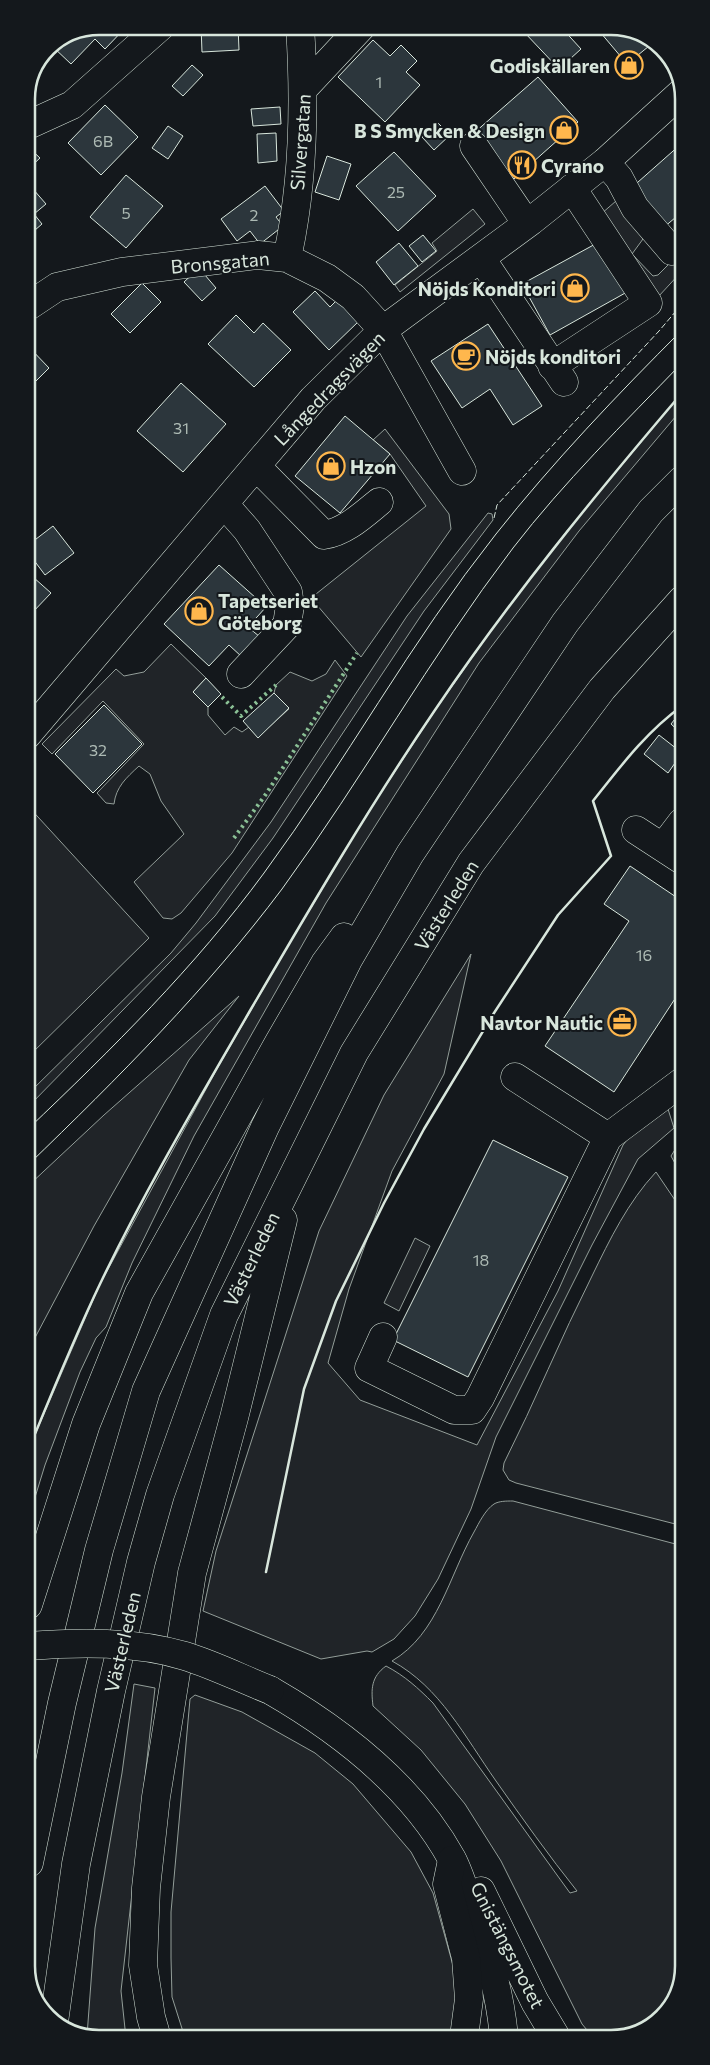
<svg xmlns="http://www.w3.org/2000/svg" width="710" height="2065" font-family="Commissioner,sans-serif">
<rect width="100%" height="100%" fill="#14181c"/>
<!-- green -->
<path fill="#202428" stroke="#939e99" d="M616 201 642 234 643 239 632 254 653 276 658 275 682 251V271L658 297 601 214Z
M473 209 485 224 400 292 395 285 437 251 432 243Z
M682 393V409L579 531 479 663 326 903 194 1136 132 1263 106 1327 96 1338 80 1372 45 1465 28 1520V1451L100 1284 217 1069 284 953 367 814 436 709 505 611 566 532Z
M385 429 449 514 451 529 361 657 311 598 426 506 390 454 373 440Z
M488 513 492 514 493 520 424 611 273 838 215 916 28 1107V1094L171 953 196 923 271 822 407 616Z
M171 644 206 678 193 692 208 707V715L225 735 234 727 242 732 249 727 258 737 289 709 274 693 276 685 290 672 312 681 326 674 335 660 347 676 232 853 181 913 172 919 163 918 134 882 184 834 161 801 150 774 139 766C126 778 116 787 114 804L106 803 97 793 144 744 103 701 52 754 42 744 116 669 124 676 144 672Z
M27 805 149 938 28 1057Z
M471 954 444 1074 392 1171 349 1289 328 1363 360 1400 477 1445 558 1291 623 1145 635 1130 667 1106 674 1128 638 1159 592 1245 496 1437 471 1509 438 1579 415 1616 404 1628 394 1639 372 1652 367 1651 321 1659 203 1611 216 1551 319 1231 384 1095Z
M239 996 189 1060 94 1226 28 1351V1186L104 1115Z
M676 1148 683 1156V1178L671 1156Z
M656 1172 683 1212V1526L516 1483 509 1480 503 1470 504 1463C535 1402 561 1337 592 1276 610 1239 628 1202 656 1172Z
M415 1238 430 1246 399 1311 384 1303Z
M513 1501 683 1546 684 1966 669 2011 630 2036H592L582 2024 501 1861 465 1804 421 1750 373 1706C371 1689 371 1677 386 1666 405 1676 418 1688 433 1703L570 1893 577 1891C549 1856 522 1818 496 1781 465 1737 440 1687 392 1661 438 1634 449 1576 474 1532 479 1523 485 1510 494 1504 499 1501 506 1501 513 1501Z
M134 1684 155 1688 121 1991 126 2038 94 2039 87 2036 95 1928 122 1773Z
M195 1695 242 1712 315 1753 353 1784 411 1852 433 1893 457 1980V2021L451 2037 185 2038 172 1997 171 1958V1912L190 1699Z"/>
<!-- building -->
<path fill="#2c363c" stroke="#d8e6dc" d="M99 26H127L105 49 95 39 71 64 52 46Z
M201 26H238L239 50 202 52Z
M530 26H560L581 49 559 69 524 32Z
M595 26H616L654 42 627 64Z
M373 40 390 56 401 45 417 61 406 72 420 85 385 122 338 77Z
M192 65 203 75 183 96 172 86Z
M538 77 578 122 514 179 474 133Z
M105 105 138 137 101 175 68 143Z
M280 107 281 124 253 126 251 109Z
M438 123 450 135 434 150 422 137Z
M168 126 183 136 168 159 152 148Z
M276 133 277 161 258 163 257 134Z
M681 144 682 212 663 228 629 190Z
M26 145 40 158 26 171Z
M394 152 436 196 398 231 356 186Z
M327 156 351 164 339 200 315 192Z
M126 175 163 206 126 248 90 217Z
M26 181 46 204 34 214 42 224 27 237Z
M265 186 284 211 276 217 283 226 260 244 250 231 237 241 221 219Z
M423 235 436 251 422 262 409 246Z
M599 242 627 292 550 335 522 284Z
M399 243 418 266 394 285 376 262Z
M199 268 216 288 202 301 184 282Z
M142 283 161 302 130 333 111 314Z
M315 291 330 307 338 299 359 321 329 350 293 312Z
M236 315 254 333 263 323 291 350 254 387 208 344Z
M488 324 542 406 513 425 490 389 462 408 431 361Z
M27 345 49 368 27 390Z
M181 383 226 424 183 472 137 431Z
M345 416 390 454 340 513 295 476Z
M53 526 74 553 45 575 27 551V546Z
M219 565 266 607 248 627 260 637 242 657 229 645 209 666 164 624Z
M33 577 51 593 31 614 27 611V583Z
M206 678 221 694 208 707 193 692Z
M274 693 289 708 258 738 243 721Z
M104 705 142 744 93 793 55 754Z
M682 710V734L671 724Z
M659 735 682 753 668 773 644 754Z
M630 866 682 901V988L614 1092 545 1046 629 921 604 904Z
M493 1140 568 1177 468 1377 393 1340Z"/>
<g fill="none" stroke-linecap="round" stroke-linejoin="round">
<!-- minor casing -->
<g stroke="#d8e6dc" stroke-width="29">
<path id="minor" d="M304 88 362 26
M26 126 72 105 161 26
M474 146 527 224
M605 162 619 178 635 208 672 251
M287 258C304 182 305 103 300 26
M481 258 564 382
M27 307 57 287 122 272 258 255 287 258 327 278 353 297 383 330 462 471
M552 366 648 303 572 188
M256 466 324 535C345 532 363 515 379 502
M225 505 247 530 288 592 290 605 287 625 241 674
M27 735 313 399 383 330 531 221 605 162 681 93
M636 830 682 860
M663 847 682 822
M515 1077 608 1137
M383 1337 369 1368 454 1410H472L480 1398 608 1137 683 1081
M270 1690C341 1731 412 1786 452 1859 462 1878 467 1900 474 1920 490 1959 500 1994 504 2037
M481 1891 535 2002 556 2037"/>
</g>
<!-- highway casing -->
<g stroke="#d8e6dc" stroke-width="29">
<path id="highway" d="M28 1605 86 1424 139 1293 279 1042 325 963 344 937
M452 1860 447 1884 466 1958 469 1999 464 2037
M29 1863 62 1703 99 1550 146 1391 265 1127 348 960 410 854 565 623 651 511 682 480
M54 2022 76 1864 111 1691 141 1562 160 1495 224 1315 354 1053 471 863 602 689 682 600
M157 2038 151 2017 143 1965 146 1888 156 1797 192 1573 234 1418 283 1220"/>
</g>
<!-- minor -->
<use href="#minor" stroke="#14181c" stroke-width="28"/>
<!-- highway -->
<use href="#highway" stroke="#14181c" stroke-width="28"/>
<!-- tram -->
<path stroke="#d8e6dc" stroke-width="1" d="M28 1129C112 1049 195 967 264 873 345 763 411 641 496 534 553 462 617 395 682 330
M28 1165C118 1078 207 989 282 889 363 778 430 657 513 548 564 482 624 423 682 363"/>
<!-- minor-bridge casing -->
<g stroke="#d8e6dc" stroke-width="29" stroke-linecap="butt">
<path id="minor-bridge" d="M28 1646C79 1642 135 1641 185 1656 214 1665 242 1679 270 1690"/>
</g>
<!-- minor-bridge -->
<use href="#minor-bridge" stroke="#14181c" stroke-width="28"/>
<!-- hedge -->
<path stroke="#8ac095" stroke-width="4" stroke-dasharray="2.5 4" stroke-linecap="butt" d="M222 697 241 716 276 685
M234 838 266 794 357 653"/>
<!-- fence -->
<path stroke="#d8e6dc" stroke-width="1" stroke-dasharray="6 2.5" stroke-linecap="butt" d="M494 518 497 505 659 331 682 304"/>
<!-- wall -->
<path stroke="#d8e6dc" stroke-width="2.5" d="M28 1451C51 1395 74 1338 100 1284 145 1190 199 1099 251 1009 310 908 369 807 435 710 510 599 595 495 682 393
M266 1572 304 1389 336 1301 384 1203 424 1129 494 1013 558 915 611 856 593 801C620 767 646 732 682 706"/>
</g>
<!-- icons -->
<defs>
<g id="shop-ring" transform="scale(1.4375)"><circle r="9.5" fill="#14181c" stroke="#ffb74d" stroke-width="1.5"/><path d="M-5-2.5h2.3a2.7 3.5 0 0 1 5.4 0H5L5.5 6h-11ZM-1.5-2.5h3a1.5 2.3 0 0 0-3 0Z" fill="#ffb74d"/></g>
<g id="restaurant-ring" transform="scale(1.4375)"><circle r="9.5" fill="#14181c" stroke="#ffb74d" stroke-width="1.5"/><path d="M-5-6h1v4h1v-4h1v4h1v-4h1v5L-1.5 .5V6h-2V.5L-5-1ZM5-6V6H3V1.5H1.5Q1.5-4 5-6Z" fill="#ffb74d"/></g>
<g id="cafe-ring" transform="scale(1.4375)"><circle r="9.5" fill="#14181c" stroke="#ffb74d" stroke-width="1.5"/><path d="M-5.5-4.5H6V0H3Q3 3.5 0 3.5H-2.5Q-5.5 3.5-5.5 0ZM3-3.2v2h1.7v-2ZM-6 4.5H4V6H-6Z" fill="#ffb74d"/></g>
<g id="office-ring" transform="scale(1.4375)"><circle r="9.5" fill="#14181c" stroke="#ffb74d" stroke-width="1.5"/><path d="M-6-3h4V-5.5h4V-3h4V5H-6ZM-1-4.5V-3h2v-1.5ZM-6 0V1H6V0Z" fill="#ffb74d"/></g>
</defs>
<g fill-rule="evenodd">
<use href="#shop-ring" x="629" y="65"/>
<use href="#shop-ring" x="564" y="130"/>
<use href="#restaurant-ring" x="522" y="165"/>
<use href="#shop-ring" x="575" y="288"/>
<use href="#cafe-ring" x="466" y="356"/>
<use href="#shop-ring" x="331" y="466"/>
<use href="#shop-ring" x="199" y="611"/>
<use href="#office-ring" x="622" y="1022"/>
</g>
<g text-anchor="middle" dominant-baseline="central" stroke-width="4" stroke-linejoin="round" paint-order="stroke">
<!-- number labels -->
<g font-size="16" fill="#adbab4">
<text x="379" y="81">1</text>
<text x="103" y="140">6B</text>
<text x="396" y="191">25</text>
<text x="126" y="212">5</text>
<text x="254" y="214">2</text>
<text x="181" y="427">31</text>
<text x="98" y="749">32</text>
<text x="644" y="954">16</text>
<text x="481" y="1259">18</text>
</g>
<!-- poi labels -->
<g font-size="19" font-weight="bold" fill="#d8e6dc" stroke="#14181c" text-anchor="end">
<text x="610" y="65">Godiskällaren</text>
<text x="545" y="130">B S Smycken &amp; Design</text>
<text x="541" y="165" text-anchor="start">Cyrano</text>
<text x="556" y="288">Nöjds Konditori</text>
<text x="485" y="356" text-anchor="start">Nöjds konditori</text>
<text x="350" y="466" text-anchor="start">Hzon</text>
<text x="218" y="600" text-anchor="start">Tapetseriet<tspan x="218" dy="22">Göteborg</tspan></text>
<text x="603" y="1022">Navtor Nautic</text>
</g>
<!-- street labels -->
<g font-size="19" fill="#d8e6dc" stroke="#14181c">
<text transform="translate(300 142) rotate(-86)">Silvergatan</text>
<text transform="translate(220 262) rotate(-5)">Bronsgatan</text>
<text transform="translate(329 388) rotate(-46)">Långedragsvägen</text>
<text transform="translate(446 905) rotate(-58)">Västerleden</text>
<text transform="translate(251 1259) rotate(-64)">Västerleden</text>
<text transform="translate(122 1642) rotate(-77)">Västerleden</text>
<text transform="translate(508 1945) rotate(63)">Gnistängsmotet</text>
</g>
</g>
<!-- crop -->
<path d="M0 0H710V2065H0ZM99 35H611A64 64 0 0 1 675 99V1966A64 64 0 0 1 611 2030H99A64 64 0 0 1 35 1966V99A64 64 0 0 1 99 35Z" fill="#14181c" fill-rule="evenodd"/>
<path fill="none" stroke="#d8e6dc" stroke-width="2.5" d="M99 35H611A64 64 0 0 1 675 99V1966A64 64 0 0 1 611 2030H99A64 64 0 0 1 35 1966V99A64 64 0 0 1 99 35Z"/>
</svg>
